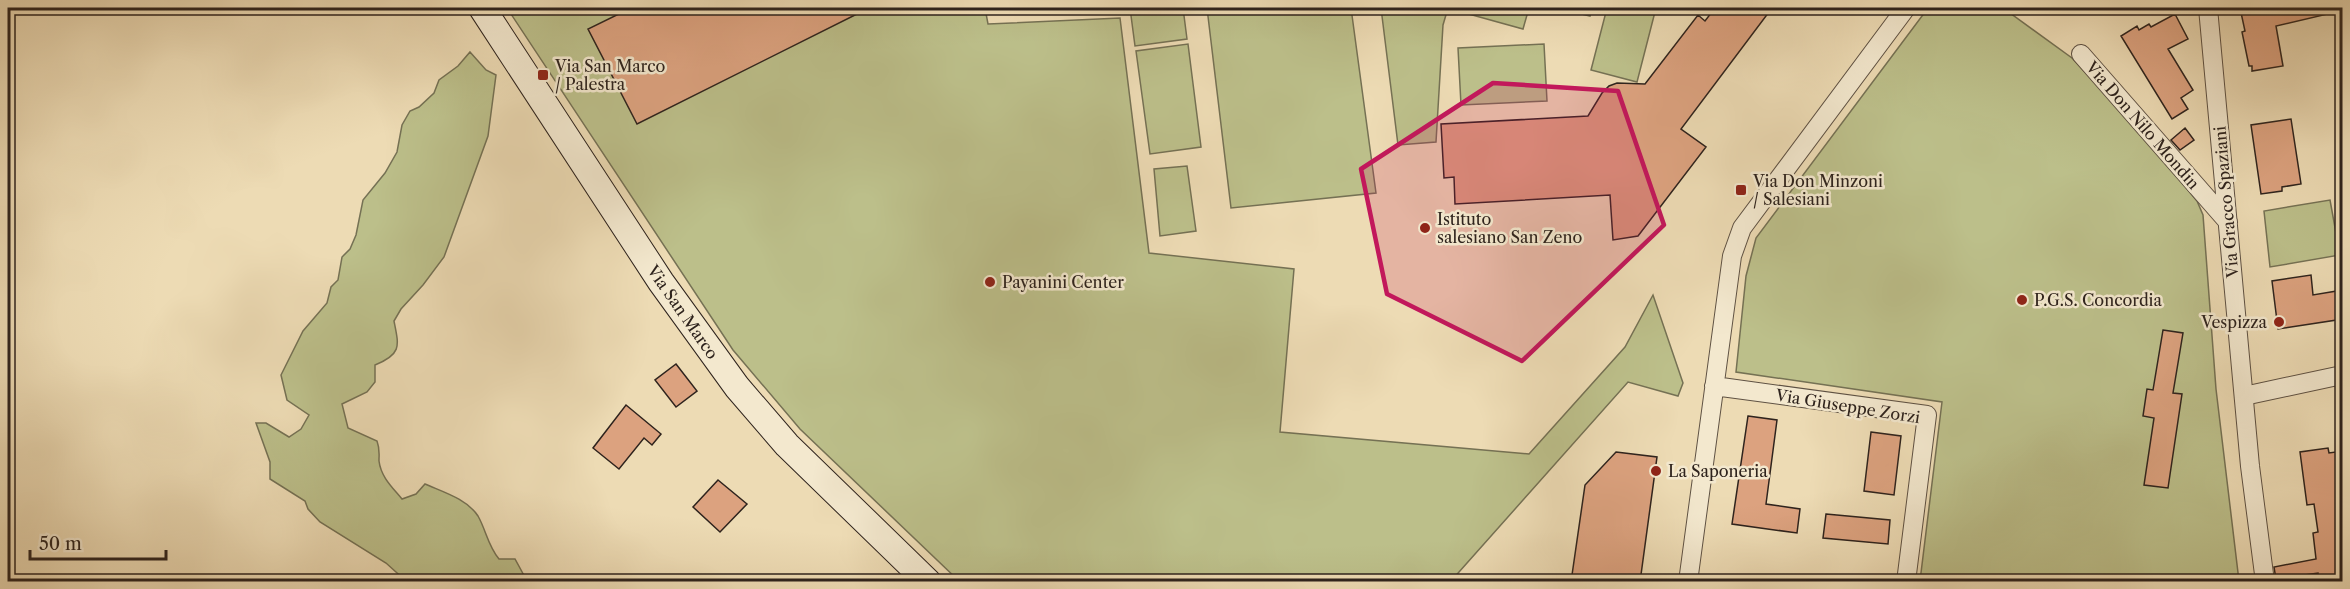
<svg xmlns="http://www.w3.org/2000/svg" width="2350" height="589" font-family="'Libre Caslon Text',serif">
<rect width="100%" height="100%" fill="#eddbb4"/>
<filter id="stains"><feTurbulence type="fractalNoise" baseFrequency=".00333" numOctaves="4"/><feColorMatrix values="0 0 0 0 .2 0 0 0 0 .09 0 0 0 0 .02 0 0 0 .5 -.17"/></filter>
<radialGradient id="worn" r=".72"><stop offset=".6" stop-color="#630" stop-opacity="0"/><stop offset="1" stop-color="#630" stop-opacity=".3"/></radialGradient>
<!-- green -->
<path fill="#bcbf8a" stroke="#757154" stroke-width="1.5" d="M507 8H985L988 24 1120 18 1149 253 1294 269 1280 432 1529 454 1625 347 1653 295 1683 383 1678 396 1628 382 1451 581H959L800 429 733 350Z
M1130 8H1183L1187 39 1135 46Z
M1207 8H1351L1376 193 1231 208Z
M1381 8H1448L1443 25 1436 142 1398 145Z
M1467 8H1529L1523 29 1465 13Z
M1558 8H1593L1590 16Z
M1607 8H1656L1637 82 1591 70Z
M1928 8H2003L2072 58 2139 130 2197 201 2203 215 2216 389 2239 581H1920L1942 402 1736 372 1746 276 1756 238Z
M1188 44 1201 147 1150 154 1136 51Z
M1544 44 1547 101 1461 105 1458 48Z
M470 52 486 70 496 75 488 136 444 257 423 285 401 309 394 321C399 346 402 354 375 365V382L367 392 342 404 348 428 377 441C380 449 379 453 379 461 381 477 392 487 402 499L416 494 425 484C443 492 467 499 478 516 486 530 488 546 499 559H515L527 581H406L386 563 320 522 308 509 305 501 270 479V462L256 423H266L289 437 301 429 309 415 287 400 281 375 303 331 327 303 331 287 338 280 342 257 350 249 356 235 363 200 385 173 397 152 402 125 410 111 419 107 434 93 439 80 458 66Z
M1187 166 1196 231 1160 236 1154 169Z
M2330 200 2340 255 2270 267 2264 211Z"/>
<!-- building -->
<path fill="#dca27f" stroke="#2e231d" stroke-width="1.5" d="M631 8H869L637 124 588 29Z
M1715 8H1772L1681 129 1706 147 1638 236 1613 240 1610 195 1455 204 1454 177 1444 178 1441 124 1588 116 1602 93 1609 86 1617 83 1645 84 1698 15 1705 21Z
M2240 8H2332V13L2276 26 2283 66 2252 71V66H2249L2242 32 2245 31Z
M2175 14 2188 39 2168 49 2193 90 2181 98 2188 109 2172 119 2121 36 2137 26 2139 30 2149 24 2151 27Z
M2291 119 2301 184 2282 187V191L2261 194 2251 125Z
M2185 128 2194 140 2180 150 2171 140Z
M2311 275 2313 295 2343 290V319L2278 329 2272 281Z
M2163 330 2183 333 2173 393 2182 394 2168 488 2144 485 2154 418 2143 416 2147 389 2153 390Z
M676 364 697 391 676 407 655 380Z
M626 405 661 434 652 445 644 438 619 469 593 448Z
M1748 416 1777 420 1766 504 1800 509 1797 533 1732 524Z
M1871 432 1901 436 1894 495 1864 491Z
M2328 448 2329 453 2343 451V527H2340L2343 582H2319L2318 573 2276 579 2274 567 2316 559 2313 533 2318 532 2314 504 2307 505 2300 452Z
M1616 452 1657 457 1640 582H1571L1585 485Z
M718 480 747 504 720 532 693 507Z
M1826 514 1890 520 1888 544 1823 538Z"/>
<g fill="none" stroke-linecap="round" stroke-linejoin="round">
<!-- minor casing -->
<g stroke="#5e5143" stroke-width="20">
<path id="minor" d="M2208 8 2250 466 2265 582
M2081 54 2228 222
M1714 386 1927 415 1906 582
M2244 396 2342 375
M1688 582 1732 256 1742 228 1906 8"/>
</g>
<!-- secondary casing -->
<g stroke="#2e231d" stroke-width="28">
<path id="secondary" d="M482 8 661 282 737 387 787 445 928 582"/>
</g>
<!-- minor -->
<use href="#minor" stroke="#f3e8ce" stroke-width="18"/>
<!-- secondary -->
<use href="#secondary" stroke="#f3e8ce" stroke-width="26"/>
</g>
<!-- marked area -->
<path fill="#c2185b" fill-opacity="0.2" stroke="#c2185b" stroke-width="4.5" stroke-linejoin="round" d="M1493 83 1618 91 1664 225 1522 361 1387 294 1361 169Z"/>
<!-- markers -->
<g fill="#8f2418" stroke="#f3e8ce" stroke-width="2">
<rect x="537" y="69" width="12" height="12" rx="3"/>
<rect x="1735" y="184" width="12" height="12" rx="3"/>
<circle cx="1425" cy="228" r="6"/>
<circle cx="990" cy="282" r="6"/>
<circle cx="2022" cy="300" r="6"/>
<circle cx="2279" cy="322" r="6"/>
<circle cx="1656" cy="471" r="6"/>
</g>
<g text-anchor="middle" dominant-baseline="central" stroke-width="5" stroke-linejoin="round" paint-order="stroke">
<!-- poi labels -->
<g font-size="16" fill="#2e231d" stroke="#f3e8ce" text-anchor="start">
<text x="555" y="66">Via San Marco<tspan x="555" dy="18">/ Palestra</tspan></text>
<text x="1753" y="181">Via Don Minzoni<tspan x="1753" dy="18">/ Salesiani</tspan></text>
<text x="1437" y="219">Istituto<tspan x="1437" dy="18">salesiano San Zeno</tspan></text>
<text x="1002" y="282">Payanini Center</text>
<text x="2034" y="300">P.G.S. Concordia</text>
<text x="2267" y="322" text-anchor="end">Vespizza</text>
<text x="1668" y="471">La Saponeria</text>
</g>
<!-- street labels -->
<g font-size="16" fill="#2e231d" stroke="#f3e8ce">
<text transform="translate(2143 125) rotate(49)">Via Don Nilo Mondin</text>
<text transform="translate(2226 202) rotate(-95)">Via Gracco Spaziani</text>
<text transform="translate(683 312) rotate(55)">Via San Marco</text>
<text transform="translate(1848 406) rotate(9)">Via Giuseppe Zorzi</text>
</g>
</g>
<!-- margin -->
<rect width="2350" height="589" fill="none" stroke="#eddbb4" stroke-width="30"/>
<rect x="9" y="9" width="2332" height="571" fill="none" stroke="#2e231d" stroke-width="3"/>
<rect x="15" y="15" width="2320" height="559" fill="none" stroke="#2e231d" stroke-width="1.5"/>
<!-- scale -->
<path d="M30 550v9h136v-9" fill="none" stroke="#2e231d" stroke-width="3"/>
<text x="39" y="550" font-size="18" fill="#2e231d" stroke="#f3e8ce" stroke-width="4.5" paint-order="stroke">50 m</text>
<rect width="100%" height="100%" filter="url(#stains)"/>
<rect width="100%" height="100%" fill="url(#worn)"/>
</svg>
